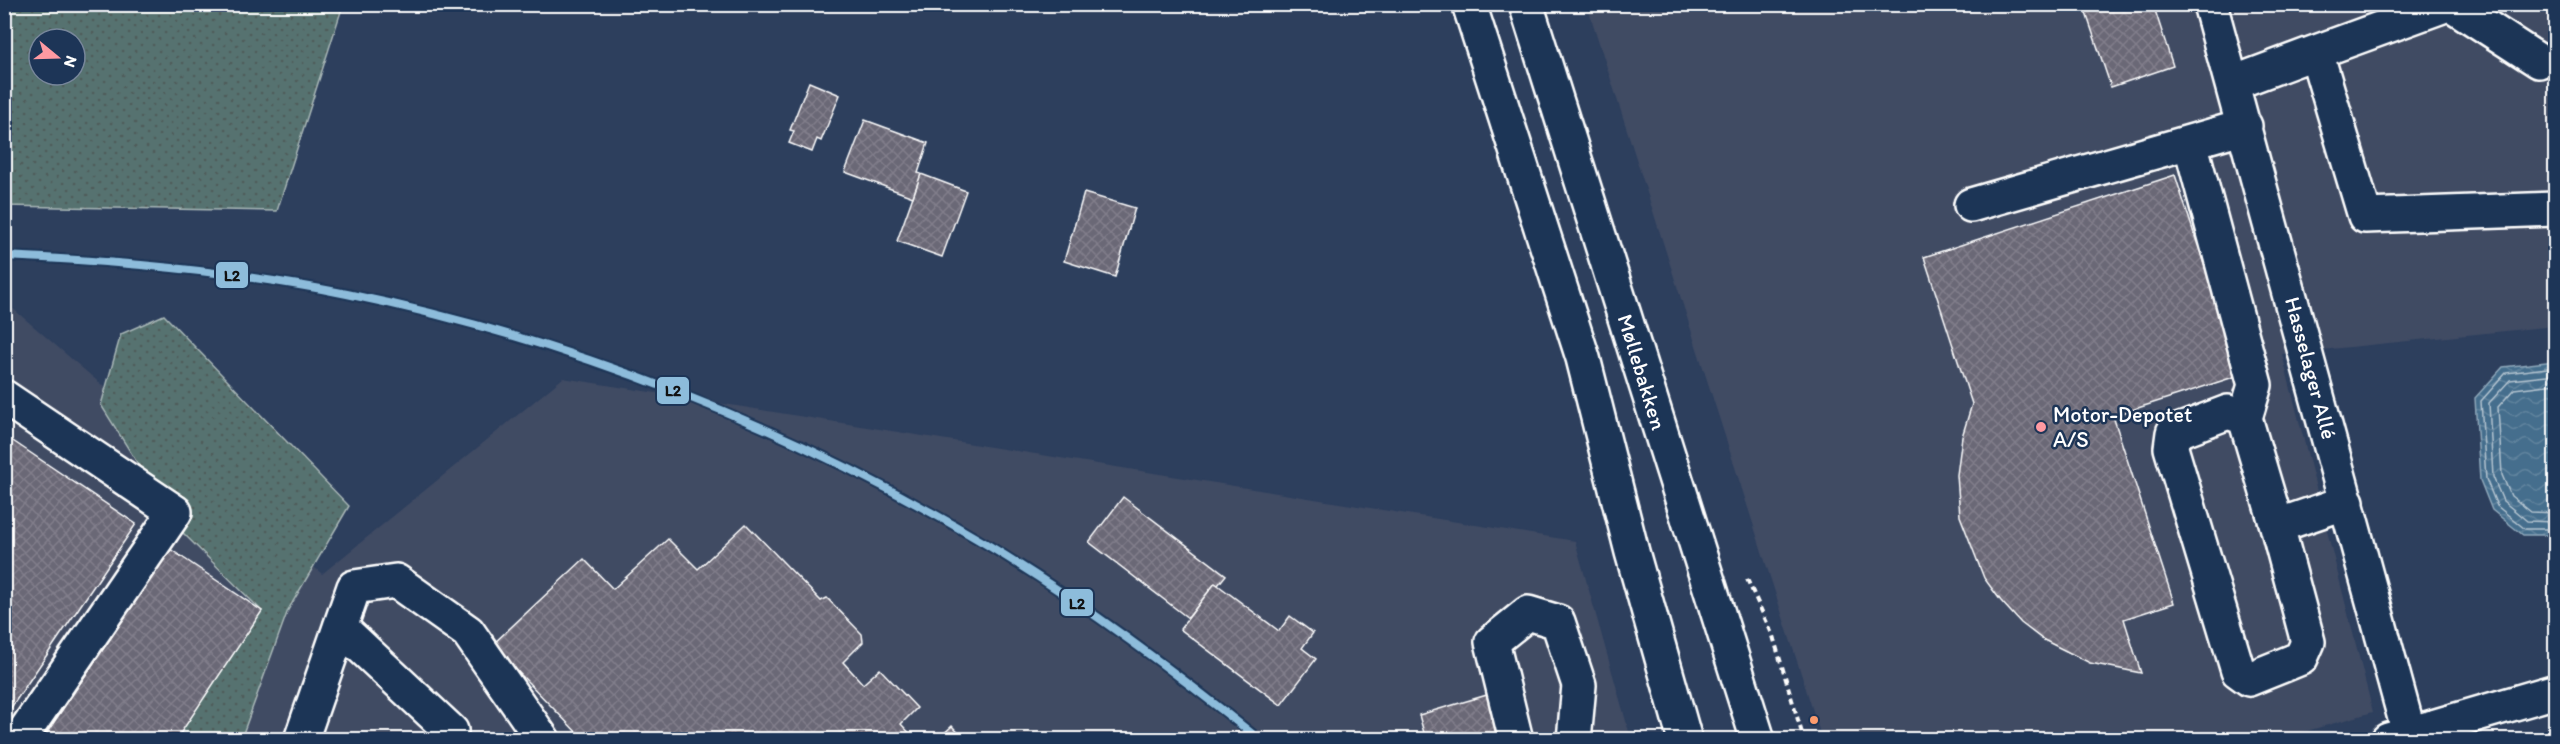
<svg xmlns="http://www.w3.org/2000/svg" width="2560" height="744" font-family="Itim,sans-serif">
<defs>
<pattern id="grass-dots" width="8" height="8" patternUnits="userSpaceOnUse" patternTransform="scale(1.5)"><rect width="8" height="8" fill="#567270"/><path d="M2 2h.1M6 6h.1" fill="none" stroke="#505b5a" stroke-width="1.8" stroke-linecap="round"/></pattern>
<pattern id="water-waves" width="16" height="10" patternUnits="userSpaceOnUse" patternTransform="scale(1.5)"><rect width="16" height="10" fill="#456e8d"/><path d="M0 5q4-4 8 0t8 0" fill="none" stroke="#61849e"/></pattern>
<pattern id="building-cross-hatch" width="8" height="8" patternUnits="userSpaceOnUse" patternTransform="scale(1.5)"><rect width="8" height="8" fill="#6b6776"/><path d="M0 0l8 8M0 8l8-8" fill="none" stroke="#817e8b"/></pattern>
</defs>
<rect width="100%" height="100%" fill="#2d3f5d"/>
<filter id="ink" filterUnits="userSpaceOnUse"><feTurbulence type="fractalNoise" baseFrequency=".0167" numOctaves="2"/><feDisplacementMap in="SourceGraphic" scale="12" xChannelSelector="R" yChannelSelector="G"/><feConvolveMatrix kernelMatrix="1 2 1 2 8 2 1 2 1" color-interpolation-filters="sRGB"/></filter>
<g filter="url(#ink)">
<!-- built -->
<path fill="#404b64" d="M1587 5H2555V326L2282 354 2373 712 2279 739H1822Z
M4 301 322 574 563 378 1575 541 1631 739H5Z"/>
<!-- grass -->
<path fill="url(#grass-dots)" stroke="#aab8b8" stroke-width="1.5" fill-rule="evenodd" d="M5 4 343 5 277 211 5 206ZM39 39H75V75H39Z
M164 315 349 506 288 610 241 739H176L262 611 178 528 101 405 121 334Z"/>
<!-- water -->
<path fill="url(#water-waves)" stroke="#8fa8bb" stroke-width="1.5" d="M2555 361V535H2523L2492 510 2480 480 2475 398 2503 367Z"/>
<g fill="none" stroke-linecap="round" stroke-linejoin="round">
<!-- shore -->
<path stroke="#b5c5d1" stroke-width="1.5" d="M2556 367 2506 373 2481 401 2486 479 2497 506 2525 529H2556
M2556 375 2510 380 2489 403 2493 477 2503 501 2527 521 2556 522
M2556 384 2514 389 2498 407 2502 475 2511 496 2531 512 2556 513"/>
</g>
<!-- building -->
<path fill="url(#building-cross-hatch)" stroke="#fff" stroke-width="1.5" d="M2083 4H2153L2173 66 2111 87Z
M809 82 840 95 821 141 817 139 812 152 789 143 794 131 790 130Z
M865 120 928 143 918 173 921 174 913 197 845 172Z
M921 174 966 191 942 257 897 241Z
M2175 175 2240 375 2113 416 2174 603 2124 619 2141 673 2090 663 2042 639 2021 623 2001 601 1984 578 1960 516 1957 475 1962 437 1972 404 1924 257Z
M1084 193 1135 208 1115 277 1064 261Z
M4 435 136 524 4 718Z
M1123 497 1226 575 1218 585 1215 583 1188 618 1089 542Z
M746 524 821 601 827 598 862 634 863 642 843 662 863 684 880 669 917 708 901 724 916 740H584L492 645 584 559 613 589 668 539 698 569Z
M170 549 262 611 176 740H42Z
M1215 583 1279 631 1290 616 1313 633 1302 648 1316 659 1281 705 1180 629Z
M1487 695 1500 740H1426L1419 715Z
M952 726 965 740H942L940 737Z"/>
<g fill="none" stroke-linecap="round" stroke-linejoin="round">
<!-- minor casing -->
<g stroke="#fff" stroke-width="38">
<path id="minor" d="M2210 4 2409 733
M2451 4 2539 61
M2316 52 2448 4
M2233 83 2316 52 2365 216 2556 209
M2190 142 2255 385 2245 418
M1971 205 2245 126
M4 397 175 512 19 740
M2277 526 2245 418 2228 412 2173 433 2171 448 2238 671 2249 679 2301 658 2308 642 2277 526 2347 502
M340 627 451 731 449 740
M301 740 354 587 396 581 468 632 543 740
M1516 740 1492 642 1528 613 1558 622 1579 685 1574 740
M2388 740 2556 691"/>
</g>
<!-- major casing -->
<g stroke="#fff" stroke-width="38">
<path id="major" d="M1469 4 1583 358 1632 552 1685 740
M1526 4 1758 740"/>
</g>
<!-- path -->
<path stroke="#fff" stroke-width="4" stroke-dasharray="6 4.5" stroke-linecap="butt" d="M1747 579 1773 636 1804 740
M2529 740 2556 731"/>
<!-- minor -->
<use href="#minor" stroke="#1d3557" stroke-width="33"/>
<!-- major -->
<use href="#major" stroke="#1d3557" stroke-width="33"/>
<!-- rail-1 casing -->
<g stroke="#1d3557" stroke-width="12">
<path id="rail-1" d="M4 256C119 261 234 271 347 294 571 340 789 426 986 544 1082 602 1172 669 1260 740"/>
</g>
<!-- rail-1 -->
<use href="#rail-1" stroke="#8dbcdb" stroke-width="8"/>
</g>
</g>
<!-- markers -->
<circle fill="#ff9aa2" stroke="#1d3557" stroke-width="2" cx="2041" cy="427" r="6"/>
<circle fill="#fc9b6d" stroke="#1d3557" stroke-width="2" cx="1814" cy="720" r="5"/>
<g text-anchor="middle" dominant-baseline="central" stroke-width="5" stroke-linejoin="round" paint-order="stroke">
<!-- street labels -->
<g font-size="22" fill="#fff" stroke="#1d3557">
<text transform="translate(2311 368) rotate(75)">Hasselager Allé</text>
<text transform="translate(1642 372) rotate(73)">Møllebakken</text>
</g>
<!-- poi labels -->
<g font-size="22" fill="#fff" stroke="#1d3557" text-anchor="start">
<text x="2053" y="414">Motor-Depotet<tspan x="2053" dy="25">A/S</tspan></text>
</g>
</g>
<g stroke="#1d3557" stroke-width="2">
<rect x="215" y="261" width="34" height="28" rx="6" fill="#8dbcdb"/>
<rect x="656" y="376" width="34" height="29" rx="6" fill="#8dbcdb"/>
<rect x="1060" y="588" width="34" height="29" rx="6" fill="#8dbcdb"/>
</g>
<g font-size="16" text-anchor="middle" font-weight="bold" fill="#111">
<text x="232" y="281">L2</text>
<text x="673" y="396">L2</text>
<text x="1077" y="609">L2</text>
</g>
<!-- margin -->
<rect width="2560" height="744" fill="none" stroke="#1d3557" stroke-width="24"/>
<rect x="12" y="12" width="2536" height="720" fill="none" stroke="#fff" stroke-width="2" filter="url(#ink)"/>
<!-- north arrow -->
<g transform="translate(57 57) rotate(109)"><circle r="28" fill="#1d3557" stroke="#77869a" stroke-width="1.5"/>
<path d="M0-4.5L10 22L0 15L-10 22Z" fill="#ff9aa2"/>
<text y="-9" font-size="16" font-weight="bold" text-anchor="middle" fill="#ffffff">N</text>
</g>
</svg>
